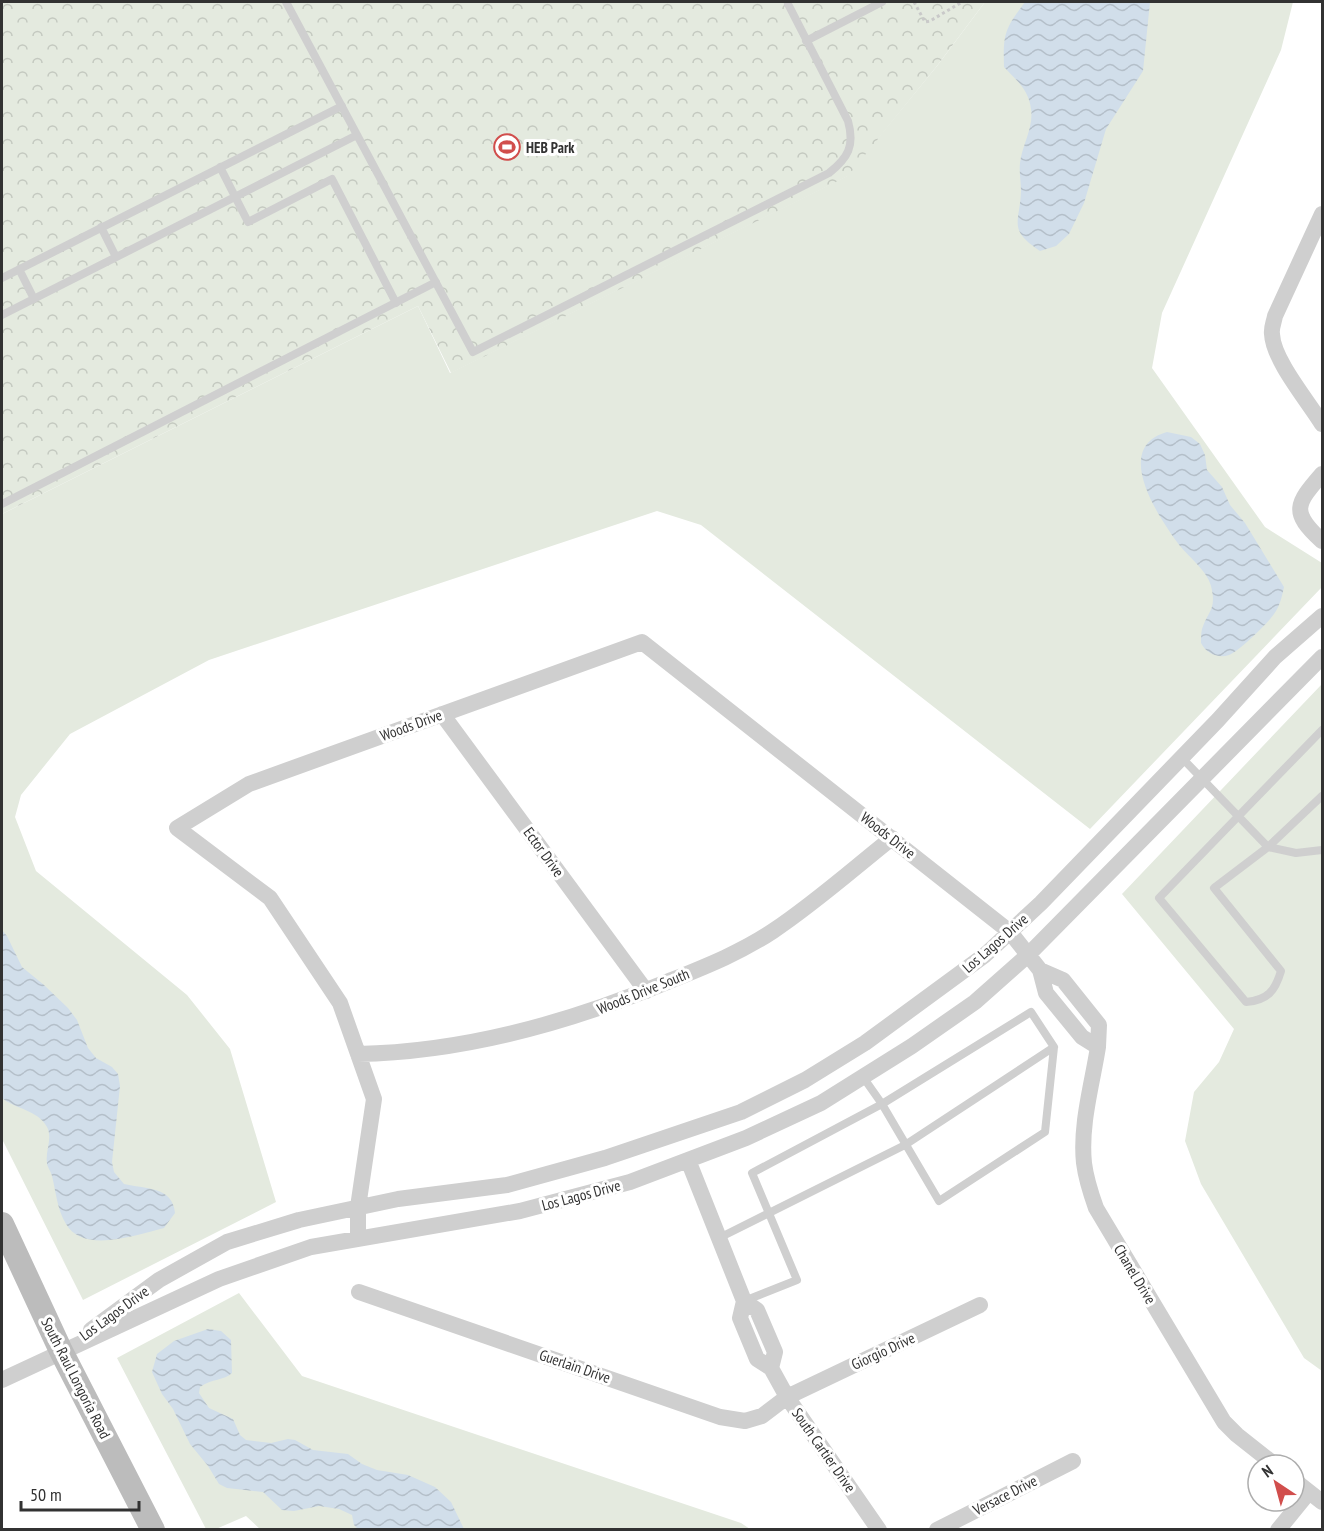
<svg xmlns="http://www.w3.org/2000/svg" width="1324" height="1531" font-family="'PT Sans Narrow',sans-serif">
<defs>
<pattern id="park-crowns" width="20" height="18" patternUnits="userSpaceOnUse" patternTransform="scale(1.5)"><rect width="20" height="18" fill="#e4eadf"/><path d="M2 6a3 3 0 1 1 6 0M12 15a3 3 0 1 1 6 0" fill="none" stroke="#c4c9c0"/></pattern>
<pattern id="water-waves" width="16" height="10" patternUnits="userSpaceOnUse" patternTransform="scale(1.5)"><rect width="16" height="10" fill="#d1deea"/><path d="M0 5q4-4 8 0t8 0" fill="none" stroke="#b4bfc9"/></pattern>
</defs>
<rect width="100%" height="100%" fill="#fff"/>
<!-- grass -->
<path fill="#e4eadf" d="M985 2H1293L1281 50 1162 313 1152 368 1265 527 1322 563V587L1090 829 701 525 657 511 209 660 70 734 21 795 15 817 36 871 187 995 230 1049 276 1202 83 1300 2 1139V514L418 306 450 373 847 176 937 66Z
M1322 684V1371L1304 1358 1201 1184 1185 1141 1194 1092 1219 1062 1234 1029 1122 894Z
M239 1293 302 1376 741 1523 750 1529 261 1530 246 1516 216 1529H206L117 1358Z"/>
<!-- park -->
<path fill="url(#park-crowns)" d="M2 2H985L937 66 848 176 451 373 418 306 2 514Z"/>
<!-- water -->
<path fill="url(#water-waves)" d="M1025 2H1150L1143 71 1106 129 1084 203 1069 234 1056 246 1040 251C1007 229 1020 223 1021 191 1021 182 1019 172 1020 163 1022 145 1034 127 1031 109 1029 90 1016 80 1004 67 1003 33 1005 29 1025 2Z
M1167 432 1191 437 1200 444 1205 455 1207 470 1222 487 1230 505 1245 523 1284 587C1282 596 1280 606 1274 614 1268 623 1238 652 1229 655 1218 659 1206 653 1201 643 1201 639 1201 633 1202 629 1208 610 1217 610 1211 586 1207 570 1187 556 1177 542 1161 520 1119 459 1155 437 1158 435 1163 433 1167 432Z
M2 930 7 936 22 967 44 985 68 1008 77 1020 88 1048 96 1058 112 1067 118 1074 120 1086 112 1162 114 1172 124 1184C144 1189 173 1186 175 1213L164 1228C136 1235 83 1254 66 1224 57 1209 56 1192 52 1176 51 1171 47 1167 47 1163 45 1151 53 1138 47 1127 38 1110 15 1109 2 1098Z
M208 1329 221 1331 231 1340 232 1373C224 1381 212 1378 200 1387L199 1393 209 1408 233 1419 240 1435 246 1440 271 1443 288 1439 295 1440 313 1450 348 1454 362 1464 377 1470 408 1475 435 1487 451 1502 464 1529H358L354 1525 352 1515 339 1509 319 1506 294 1511 282 1510 263 1492 227 1488 219 1484 208 1466 190 1444 173 1409 162 1394 152 1372 157 1354 174 1341Z"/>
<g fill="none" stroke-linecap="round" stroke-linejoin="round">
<!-- path -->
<path stroke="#c9c9c9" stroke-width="3" stroke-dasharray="3 3" stroke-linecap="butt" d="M914 2 925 22 930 21 962 2"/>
<!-- service -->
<path stroke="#cfcfcf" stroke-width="8" d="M286 2 473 352 829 173C848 158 855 146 848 121L788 4
M806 41 882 2
M220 167 248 222 332 179 396 303
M101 227 116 257
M19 269 34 299
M2 278 342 106
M2 315 357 135
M2 504 436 282
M1322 730 1159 898 1246 1002C1268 1000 1275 991 1281 971L1214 888 1268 847 1322 796
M1182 758 1268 847 1296 853 1322 850
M719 1238 905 1145 1054 1047
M744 1301 797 1280 752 1173 882 1104 1031 1012 1054 1047 1045 1132 939 1201 882 1104 863 1077"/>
<!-- minor -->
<path stroke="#cfcfcf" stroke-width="16" d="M1322 214 1275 316C1274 322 1271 328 1272 334 1273 360 1308 401 1322 424
M1322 474C1296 504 1290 512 1322 541
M442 714 646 991
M1098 1047C1092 1085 1080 1125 1084 1163 1086 1179 1091 1194 1096 1208L1224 1422 1237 1435 1275 1465
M358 1054C465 1052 568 1023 667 982 704 967 740 953 773 931 815 903 853 869 892 838
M688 1160 744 1301 757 1310 775 1352 771 1368 757 1359 740 1318 744 1301
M358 1238V1207L374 1099 340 1003 270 898 177 828 249 784 642 642 1010 932 1040 970 1046 993 1082 1037 1098 1047 1099 1025 1063 980 1040 970
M359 1292 720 1417 745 1421 762 1416 787 1397 980 1305
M91 1330 159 1280 227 1242 299 1220 398 1199 507 1185 605 1158 741 1112 805 1080 865 1043 985 955 1041 903 1218 720 1275 657 1322 616
M771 1368 787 1397 879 1530
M2 1380 219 1279 311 1247 520 1211 630 1182 746 1138 821 1103 912 1046 975 1002 1028 955 1322 657
M1294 1480 1322 1502
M937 1530 1073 1461
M1278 1530 1309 1492"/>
<!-- secondary -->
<path stroke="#bcbcbc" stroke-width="24" d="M2 1224 61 1351 153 1530"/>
</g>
<!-- icons -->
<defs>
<g id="stadium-ring" transform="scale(1.35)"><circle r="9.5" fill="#fff" stroke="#d14e4c" stroke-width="1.5"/><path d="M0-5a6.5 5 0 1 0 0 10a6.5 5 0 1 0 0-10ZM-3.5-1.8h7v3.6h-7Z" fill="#d14e4c"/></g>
</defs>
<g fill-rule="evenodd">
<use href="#stadium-ring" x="507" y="147"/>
</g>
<g text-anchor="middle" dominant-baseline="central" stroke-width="6" stroke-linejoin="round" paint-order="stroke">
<!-- poi labels -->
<g font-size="15" font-weight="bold" fill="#323232" stroke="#fff" text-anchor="start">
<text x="526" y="147">HEB Park</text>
</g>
<!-- street labels -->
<g font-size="15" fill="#323232" stroke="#fff">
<text transform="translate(411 725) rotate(-20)">Woods Drive</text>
<text transform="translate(888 835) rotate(38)">Woods Drive</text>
<text transform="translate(544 852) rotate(54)">Ector Drive</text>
<text transform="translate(995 943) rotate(-41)">Los Lagos Drive</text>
<text transform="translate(643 991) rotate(-22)">Woods Drive South</text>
<text transform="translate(581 1195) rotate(-15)">Los Lagos Drive</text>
<text transform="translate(1135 1274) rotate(59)">Chanel Drive</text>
<text transform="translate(114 1313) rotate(-36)">Los Lagos Drive</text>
<text transform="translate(883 1351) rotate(-25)">Giorgio Drive</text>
<text transform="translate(575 1366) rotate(19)">Guerlain Drive</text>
<text transform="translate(76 1378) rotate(63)">South Raul Longoria Road</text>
<text transform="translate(824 1450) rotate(55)">South Cartier Drive</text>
<text transform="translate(1005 1495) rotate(-27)">Versace Drive</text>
</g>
</g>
<!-- border -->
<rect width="1324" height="1531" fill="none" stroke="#323232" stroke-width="6"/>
<!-- north arrow -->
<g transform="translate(1276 1483) rotate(324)"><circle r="28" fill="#ffffff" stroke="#adadad" stroke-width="1.5"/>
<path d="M0-4.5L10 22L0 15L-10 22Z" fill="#d14e4c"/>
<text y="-9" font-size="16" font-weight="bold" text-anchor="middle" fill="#323232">N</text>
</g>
<!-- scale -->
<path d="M21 1501v9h118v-9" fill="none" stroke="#323232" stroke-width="3"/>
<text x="30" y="1501" font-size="18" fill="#323232" stroke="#ffffff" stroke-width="4.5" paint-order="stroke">50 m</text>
</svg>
